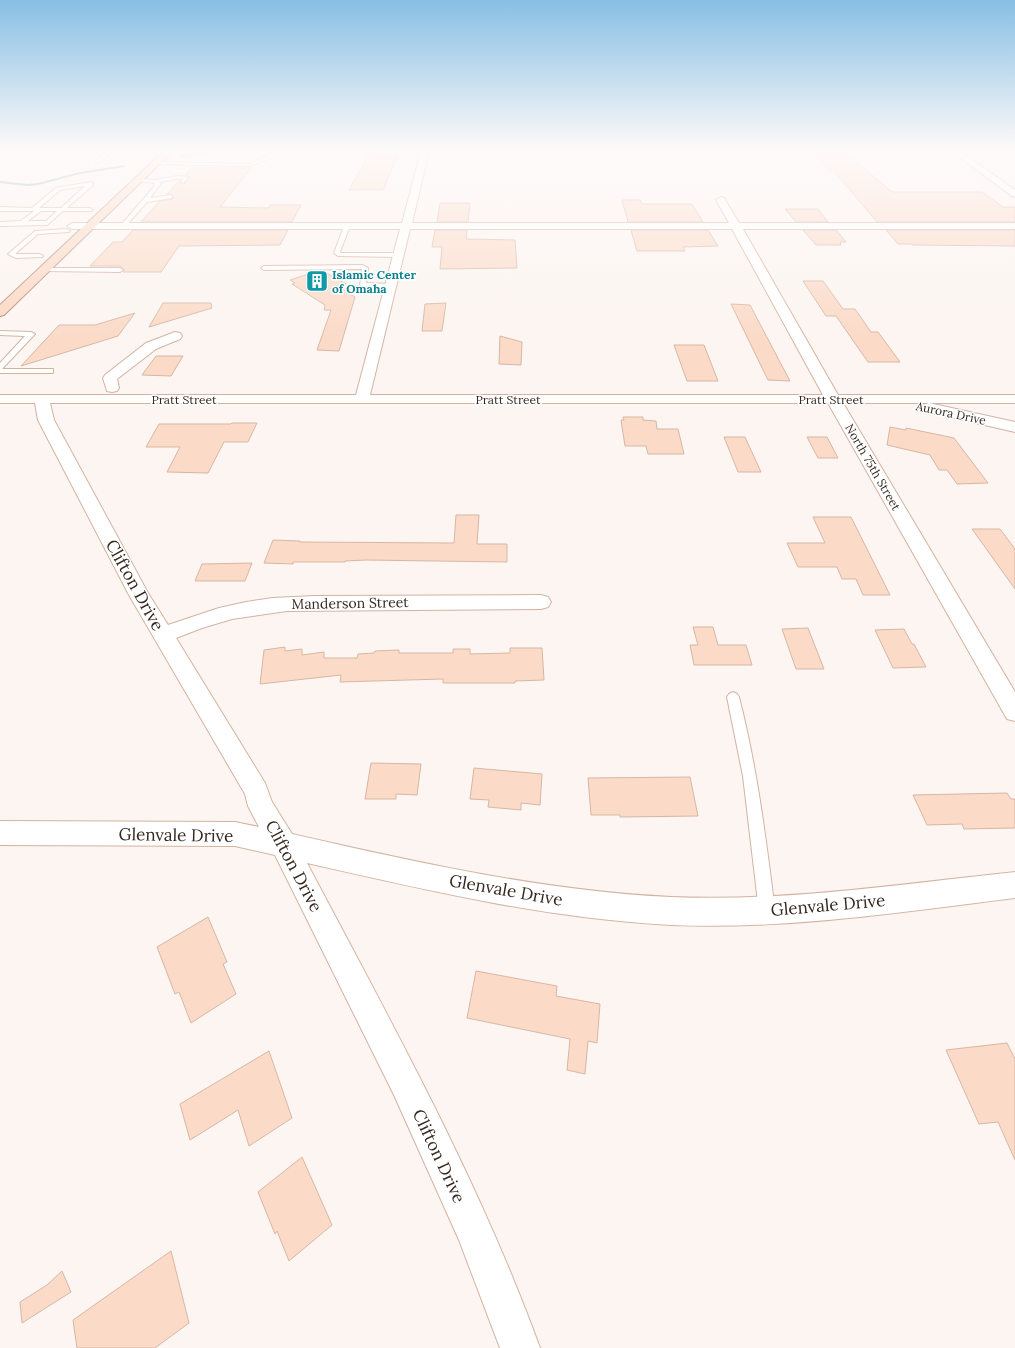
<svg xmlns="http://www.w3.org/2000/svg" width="1015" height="1348" font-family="Lora,serif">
<rect width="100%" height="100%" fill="#fcf5f1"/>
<!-- green -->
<path fill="#c3ddcc" d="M194 151H242L182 159V153Z"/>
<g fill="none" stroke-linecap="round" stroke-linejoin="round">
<!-- stream -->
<path fill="#7b9da5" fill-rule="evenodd" d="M209 151H216L179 157 178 156Z
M124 165 125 167 80 174 38 185 27 186 0 183V181L27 184 38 183 80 172Z"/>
</g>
<!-- building -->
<path fill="#fbdac7" stroke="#d7b7a4" d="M813 151H844L892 192H982L1003 207H1015V222H877L834 171H830Z
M369 154 398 155 383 190H349Z
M192 168H251L220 207 269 208 270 205H301L292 222H141L160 201 173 199V195L167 194 180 180V183L184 184 190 177 185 175Z
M622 200H640L642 204H692L703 222H628Z
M440 203H470L468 222H437Z
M785 209H818L828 222H796Z
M133 230H288L280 245 179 246 161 272H123L124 270 120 266H90L113 242H122Z
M435 230H467L466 239 515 240 517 268 440 269 442 247H432Z
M631 230H708L718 246 683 247 685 251H637Z
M803 230H836L846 242H840L841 245H816Z
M886 230H1015V246L913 245 911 244H898Z
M318 271H323L346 284 338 286 355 297 339 351 317 350 331 310H324L325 305 292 284 295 283 290 280Z
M803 281H823L843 309H855L871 332H878L900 362H868L836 316H826Z
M163 303H211L212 308 149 327Z
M446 303 442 331H422L425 304Z
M731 304 750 305 790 381 768 380Z
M135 313 118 336 21 366 59 325H95Z
M500 336 522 342 521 365 499 364Z
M674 345H704L718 381H687Z
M156 356H183L171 376 142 375Z
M623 417H643V420L656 421 657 429H678L684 454H648L646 446H625L621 420H624Z
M232 423H257L248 442H224L208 473 167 472 180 447H146L159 424H231Z
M890 427 906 430V428L954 438 988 483 957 484 947 470H939L930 455 887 445Z
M724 437H745L761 472H738Z
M807 437H827L838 458H818Z
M456 515H479L477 544H507V562L366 560 345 561V562H293V564L264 563 273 540 300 541V542L454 543Z
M813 517H851L890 595H863L856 579H842L837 567H798L787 543H825Z
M972 529H1000L1015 549V589Z
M252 563 245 581H195L202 564Z
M693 627H713L718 645H746L752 665H694L690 645H698Z
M808 628 824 669H796L782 629Z
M904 629 912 644H914L926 667 893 668 875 630Z
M285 647V651L302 649V655L324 652V658H357L358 654 374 653 375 651 399 650V653H453V649H470V654L510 653V648H542L544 680 515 681V683H443V679L340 682 341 675 260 684 264 650Z
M371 763 421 764 417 795 396 794V799H365Z
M474 768 542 774 540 805 521 803V810L488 807 489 800 470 799Z
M690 777 698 816 620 817V815H591L588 778Z
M1007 793 1011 799H1015V828L964 829 962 824 927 825 913 795Z
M208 917 227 962 223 964 236 994 191 1023 179 992 175 994 157 947Z
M476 971 557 986 556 996 600 1004 597 1043 588 1041 585 1074 567 1070 570 1039 467 1018Z
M1007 1043 1015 1059V1160L998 1122 979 1124 946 1050Z
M269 1051 292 1118 249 1146 238 1110 190 1140 180 1104Z
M302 1157 332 1225 289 1261 277 1231 275 1234 258 1192Z
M171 1251 189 1323 155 1348H77L73 1320Z
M62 1271 71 1292 22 1323 20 1302 47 1285Z"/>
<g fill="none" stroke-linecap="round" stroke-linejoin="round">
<!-- service casing -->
<g stroke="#d3b3a0" stroke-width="2">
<path id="service" d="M108 151H156L157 152 155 153H111L100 162H96V160Z
M274 151H279L273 157 250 166 157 164 155 163 157 162 249 164 269 155Z
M178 176 188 177 183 183 181 182 183 178 159 182 161 183 150 198 170 195 172 196V198L147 202 125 227H121V225L153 188 155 183 138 181V179L155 180Z
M91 182 93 183V185L67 208H90L93 210 92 211H63L47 225 0 226V222L21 221 34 211H0V207L32 208 56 188ZM85 186 61 208H39L60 190ZM41 211H57L46 221H28Z
M347 224 350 226 340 252 341 253H400L403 255 400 257 338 256 334 253 344 226Z
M67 229 70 231 69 232 38 234 15 254H40L43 256 42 257 16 258 8 254 35 231Z
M363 265 368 268 366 283 392 284 395 286 392 288 360 286 362 269 264 270 261 268 264 266Z
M45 268H120L123 270 120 272 43 271V269Z
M0 331 31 332 35 334 2 369H53V373H0V363L25 336 0 335Z
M733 692 737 694 739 697C757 767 766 839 775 911L772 916 767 919 762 916 759 911 743 776 727 697 729 694Z"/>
</g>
<!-- minor casing -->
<g stroke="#d3b3a0" stroke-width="2">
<path id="minor" d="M421 151H429L412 223H729L716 200 721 197 724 198 739 223H1015V229H743L838 395H1015V403H843L1015 692V721L1007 719 828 403H50L54 420 148 593 168 625 219 608 246 602 273 598 314 596 541 595 548 597 551 602 548 607 541 609 287 611 232 619 202 628 176 638 265 783 272 802 292 834C416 862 543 891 671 897 786 902 901 884 1015 872V898C901 912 786 930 671 925 548 919 426 890 307 863 390 1020 479 1180 540 1348H500L459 1240 394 1095 275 855 235 846 0 845V821L235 822 259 827 248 806 245 794 129 595 38 420 35 403H0V395H356L400 229H72L67 226 72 223H402ZM410 229H732L823 395H370Z
M951 151H960L1015 190V197L1012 196Z
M175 332 180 333 182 336 180 339 156 349 117 379 119 388 117 391 112 392 107 391 103 378 105 375 146 343Z
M929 403 1015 422V432L924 411 921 408 924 405Z"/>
</g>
<!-- primary casing -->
<g stroke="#b4896f" stroke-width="2">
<path id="primary" d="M164 151H173L4 315 0 316V305Z"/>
</g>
<!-- service -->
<use href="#service" fill="#fff" fill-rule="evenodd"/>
<!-- minor -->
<use href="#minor" fill="#fff" fill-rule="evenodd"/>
<!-- primary -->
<use href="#primary" fill="#fbd7c2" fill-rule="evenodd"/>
</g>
<!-- sky -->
<linearGradient id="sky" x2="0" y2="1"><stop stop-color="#88bfe4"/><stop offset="0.44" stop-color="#fefaf9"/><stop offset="1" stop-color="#fefaf9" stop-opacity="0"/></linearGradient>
<rect width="1015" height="340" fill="url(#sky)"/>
<!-- icons -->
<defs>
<g id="building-square" transform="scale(1.15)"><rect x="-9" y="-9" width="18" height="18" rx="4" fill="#0f9aa8" stroke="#fff"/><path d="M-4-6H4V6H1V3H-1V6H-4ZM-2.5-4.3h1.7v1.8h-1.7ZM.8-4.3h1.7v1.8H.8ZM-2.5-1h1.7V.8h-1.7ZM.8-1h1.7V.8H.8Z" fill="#fff"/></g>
</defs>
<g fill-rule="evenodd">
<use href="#building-square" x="317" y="281"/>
</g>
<g text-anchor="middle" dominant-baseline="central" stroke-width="3" stroke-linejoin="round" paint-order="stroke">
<!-- far-culture labels -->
<g font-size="12" font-weight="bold" fill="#0d838f" stroke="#fff" text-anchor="start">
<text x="332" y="274">Islamic Center<tspan x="332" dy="14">of Omaha</tspan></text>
</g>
<!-- far-street labels -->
<g font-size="12" fill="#352921" stroke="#fff">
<text x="184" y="399">Pratt Street</text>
<text x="508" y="399">Pratt Street</text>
<text x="831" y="399">Pratt Street</text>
<text transform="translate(951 413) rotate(12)">Aurora Drive</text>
<text transform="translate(873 467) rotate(60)">North 75th Street</text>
</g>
<!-- street labels -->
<g font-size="14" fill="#352921" stroke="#fff">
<text transform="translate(350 603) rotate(-1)">Manderson Street</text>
</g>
<!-- near-street labels -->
<g font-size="17" fill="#352921" stroke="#fff">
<text transform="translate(135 585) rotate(61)">Clifton Drive</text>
<text transform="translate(176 835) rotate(1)">Glenvale Drive</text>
<text transform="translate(294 866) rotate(62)">Clifton Drive</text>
<text transform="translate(506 890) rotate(10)">Glenvale Drive</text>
<text transform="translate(828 905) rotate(-5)">Glenvale Drive</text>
<text transform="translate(439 1156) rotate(65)">Clifton Drive</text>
</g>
</g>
</svg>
